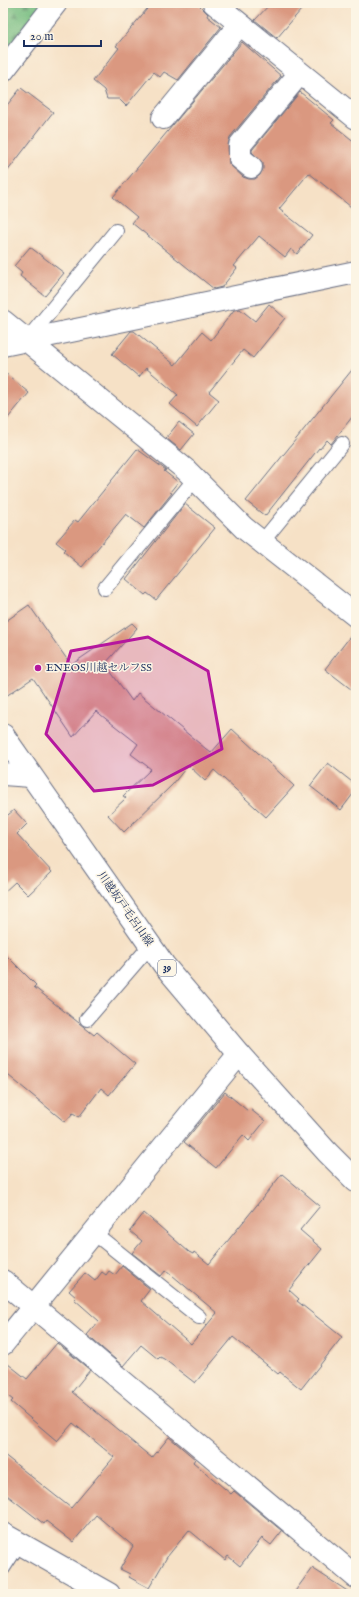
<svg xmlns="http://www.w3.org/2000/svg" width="359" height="1597" font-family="'IM FELL English','Noto Serif JP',serif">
<defs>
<pattern id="forest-firs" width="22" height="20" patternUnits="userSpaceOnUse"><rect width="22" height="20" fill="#78be82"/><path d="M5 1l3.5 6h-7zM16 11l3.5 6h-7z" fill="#629b6e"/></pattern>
</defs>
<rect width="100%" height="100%" fill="#fcf5e5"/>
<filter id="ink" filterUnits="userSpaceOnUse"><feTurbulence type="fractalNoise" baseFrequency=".025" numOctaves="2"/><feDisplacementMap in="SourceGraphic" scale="8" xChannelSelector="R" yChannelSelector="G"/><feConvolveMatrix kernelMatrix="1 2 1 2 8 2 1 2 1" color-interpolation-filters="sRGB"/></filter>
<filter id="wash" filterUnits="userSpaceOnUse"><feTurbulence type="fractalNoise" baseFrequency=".012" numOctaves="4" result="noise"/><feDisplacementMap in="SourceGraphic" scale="16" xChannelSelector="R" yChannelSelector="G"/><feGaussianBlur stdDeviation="0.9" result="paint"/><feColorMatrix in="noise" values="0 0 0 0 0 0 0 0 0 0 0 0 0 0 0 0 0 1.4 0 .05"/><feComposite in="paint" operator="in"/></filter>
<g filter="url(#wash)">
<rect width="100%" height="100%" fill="#f6e1c6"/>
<!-- forest -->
<path fill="url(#forest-firs)" stroke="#4a7670" d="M3 3H44L3 54Z"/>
<g id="blocks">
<!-- building -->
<path fill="#da9880" d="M152 3H197L208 14 207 16 221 27 178 80 164 72 160 77 154 72 126 106 119 99H107L104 90 93 81 119 48 116 46Z
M271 3H307L277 38 255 20Z
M242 42 281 76 230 137 228 145 229 164 243 177 249 179H255L260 175 263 169V163L252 152V150L300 92 334 120 331 123 356 143V211L309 173 279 209 312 235 297 254 291 249 285 257 259 236 234 266 237 268 222 287 214 289 132 223 137 217 113 197Z
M21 88 53 112 3 177V110Z
M30 247 64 273 45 296 20 276 22 273 14 266Z
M269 304 285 318 253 358 243 350 209 392 219 400 197 427 170 404 178 395 146 368 139 377 112 354 131 331H134L175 365 202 332 211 340 234 310 240 309 255 321Z
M356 365V412L331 444 327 440 320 449 319 448 265 516 246 501Z
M3 371 29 393 3 424Z
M179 422 194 434 181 450 166 438Z
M137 449 166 470 164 471 178 482 170 492 172 493 144 528 126 514 82 567 63 551 65 549 56 542 75 520 78 522Z
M185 504 215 528 156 600 147 593 145 595 126 579Z
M29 605 71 665 132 623 137 628 105 664 132 701 138 693 211 753 232 729 294 786 266 817 214 770 205 781 188 765 173 784 124 832 108 815 126 798 123 796 151 769 131 754 138 744 96 711 73 737 33 678 3 698V623Z
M356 629V693L325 669Z
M328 763 356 785V790L341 810 310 786Z
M14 810 27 824 17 834 52 872 28 895 15 882 3 893V819Z
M3 952 36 985 34 987 94 1035 97 1032 135 1064 109 1095 101 1088 79 1117 73 1113 65 1122 3 1071Z
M225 1092 248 1111 250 1109 265 1121 249 1141 243 1135 216 1168 184 1142Z
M282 1174 320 1206 300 1230 322 1249 289 1290 299 1299 297 1301 342 1337 301 1389 280 1372 278 1374 233 1337 195 1383 164 1359 160 1357 158 1359 141 1345 123 1366 87 1335 99 1321 74 1299 76 1297 69 1291 85 1273 95 1281 102 1272 106 1275 109 1271 115 1275 122 1266 150 1289 141 1301 191 1344 217 1313 166 1270 161 1276 132 1253 142 1241 130 1231 144 1213 189 1252 193 1254 194 1252 209 1264Z
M57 1343 90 1370 72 1392 152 1458 169 1437 195 1459 193 1462 231 1494 234 1491 282 1531 271 1545 262 1538 240 1566 228 1556 225 1560 189 1530 167 1557 149 1588 129 1577 130 1574 120 1569 133 1546 96 1515 73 1542 46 1521 44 1524 3 1492V1454L71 1508 114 1457 73 1423 57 1441 11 1402 13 1400 3 1392V1360L27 1379Z
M312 1568 352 1594H293Z"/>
</g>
</g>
<g filter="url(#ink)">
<use href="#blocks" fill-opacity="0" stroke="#686d82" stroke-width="1"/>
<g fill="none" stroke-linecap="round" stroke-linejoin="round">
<!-- service casing -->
<g stroke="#686d82" stroke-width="16">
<path id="service" d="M27 340 116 231
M262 542 342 444
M105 588 195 479
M87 1019 150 946
M94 1233 199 1317
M3 1568 20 1542"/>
</g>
<!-- minor casing -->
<g stroke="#686d82" stroke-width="24">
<path id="minor" d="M214 3 356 118
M3 71 56 3
M163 118 240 24
M251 167 240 158V145L300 73
M3 321 186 470 244 528 356 616
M3 345 356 272
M3 774 31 776
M3 1281 356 1577
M3 1344 239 1054"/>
</g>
<!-- tertiary casing -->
<g stroke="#686d82" stroke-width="24">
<path id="tertiary" d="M3 1534 109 1594"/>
</g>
<!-- primary casing -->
<g stroke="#686d82" stroke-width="24">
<path id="primary" d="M3 735 164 965 239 1054 327 1152 356 1181"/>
</g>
<!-- service -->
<use href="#service" stroke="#fff" stroke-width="14"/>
<!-- minor -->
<use href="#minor" stroke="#fff" stroke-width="22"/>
<!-- tertiary -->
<use href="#tertiary" stroke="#fff" stroke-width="22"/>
<!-- primary -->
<use href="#primary" stroke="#fff" stroke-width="22"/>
</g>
</g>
<!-- marked area -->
<path fill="#b5179e" fill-opacity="0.2" stroke="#b5179e" stroke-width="3" stroke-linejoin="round" d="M148 637 208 671 222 749 153 785 94 791 46 734 71 651Z"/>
<!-- markers -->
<circle fill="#b5179e" stroke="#fcf5e5" stroke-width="1.5" cx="38" cy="668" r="4"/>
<g text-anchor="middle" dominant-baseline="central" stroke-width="3" stroke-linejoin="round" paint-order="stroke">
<!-- shield labels -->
<rect fill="#fcf5e5" stroke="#5e6a86" stroke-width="1" x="158" y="960" width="18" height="16" rx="3"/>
<g font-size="10" font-weight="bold" fill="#1b2f5e">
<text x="167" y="968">39</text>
</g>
<!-- poi labels -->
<g font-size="11" fill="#1b2f5e" stroke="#fcf5e5" text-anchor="start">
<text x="46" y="668">ENEOS川越セルフSS</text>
</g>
<!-- street labels -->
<g font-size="11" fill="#1b2f5e" stroke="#fcf5e5">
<text transform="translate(125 909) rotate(55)">川越坂戸毛呂山線</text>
</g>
</g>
<!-- margin -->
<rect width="359" height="1597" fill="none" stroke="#fcf5e5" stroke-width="16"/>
<!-- scale -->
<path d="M24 40v6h77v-6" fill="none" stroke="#1b2f5e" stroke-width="2"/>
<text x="30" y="40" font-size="12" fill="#1b2f5e" stroke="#fcf5e5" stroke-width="3" paint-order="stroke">20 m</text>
</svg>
